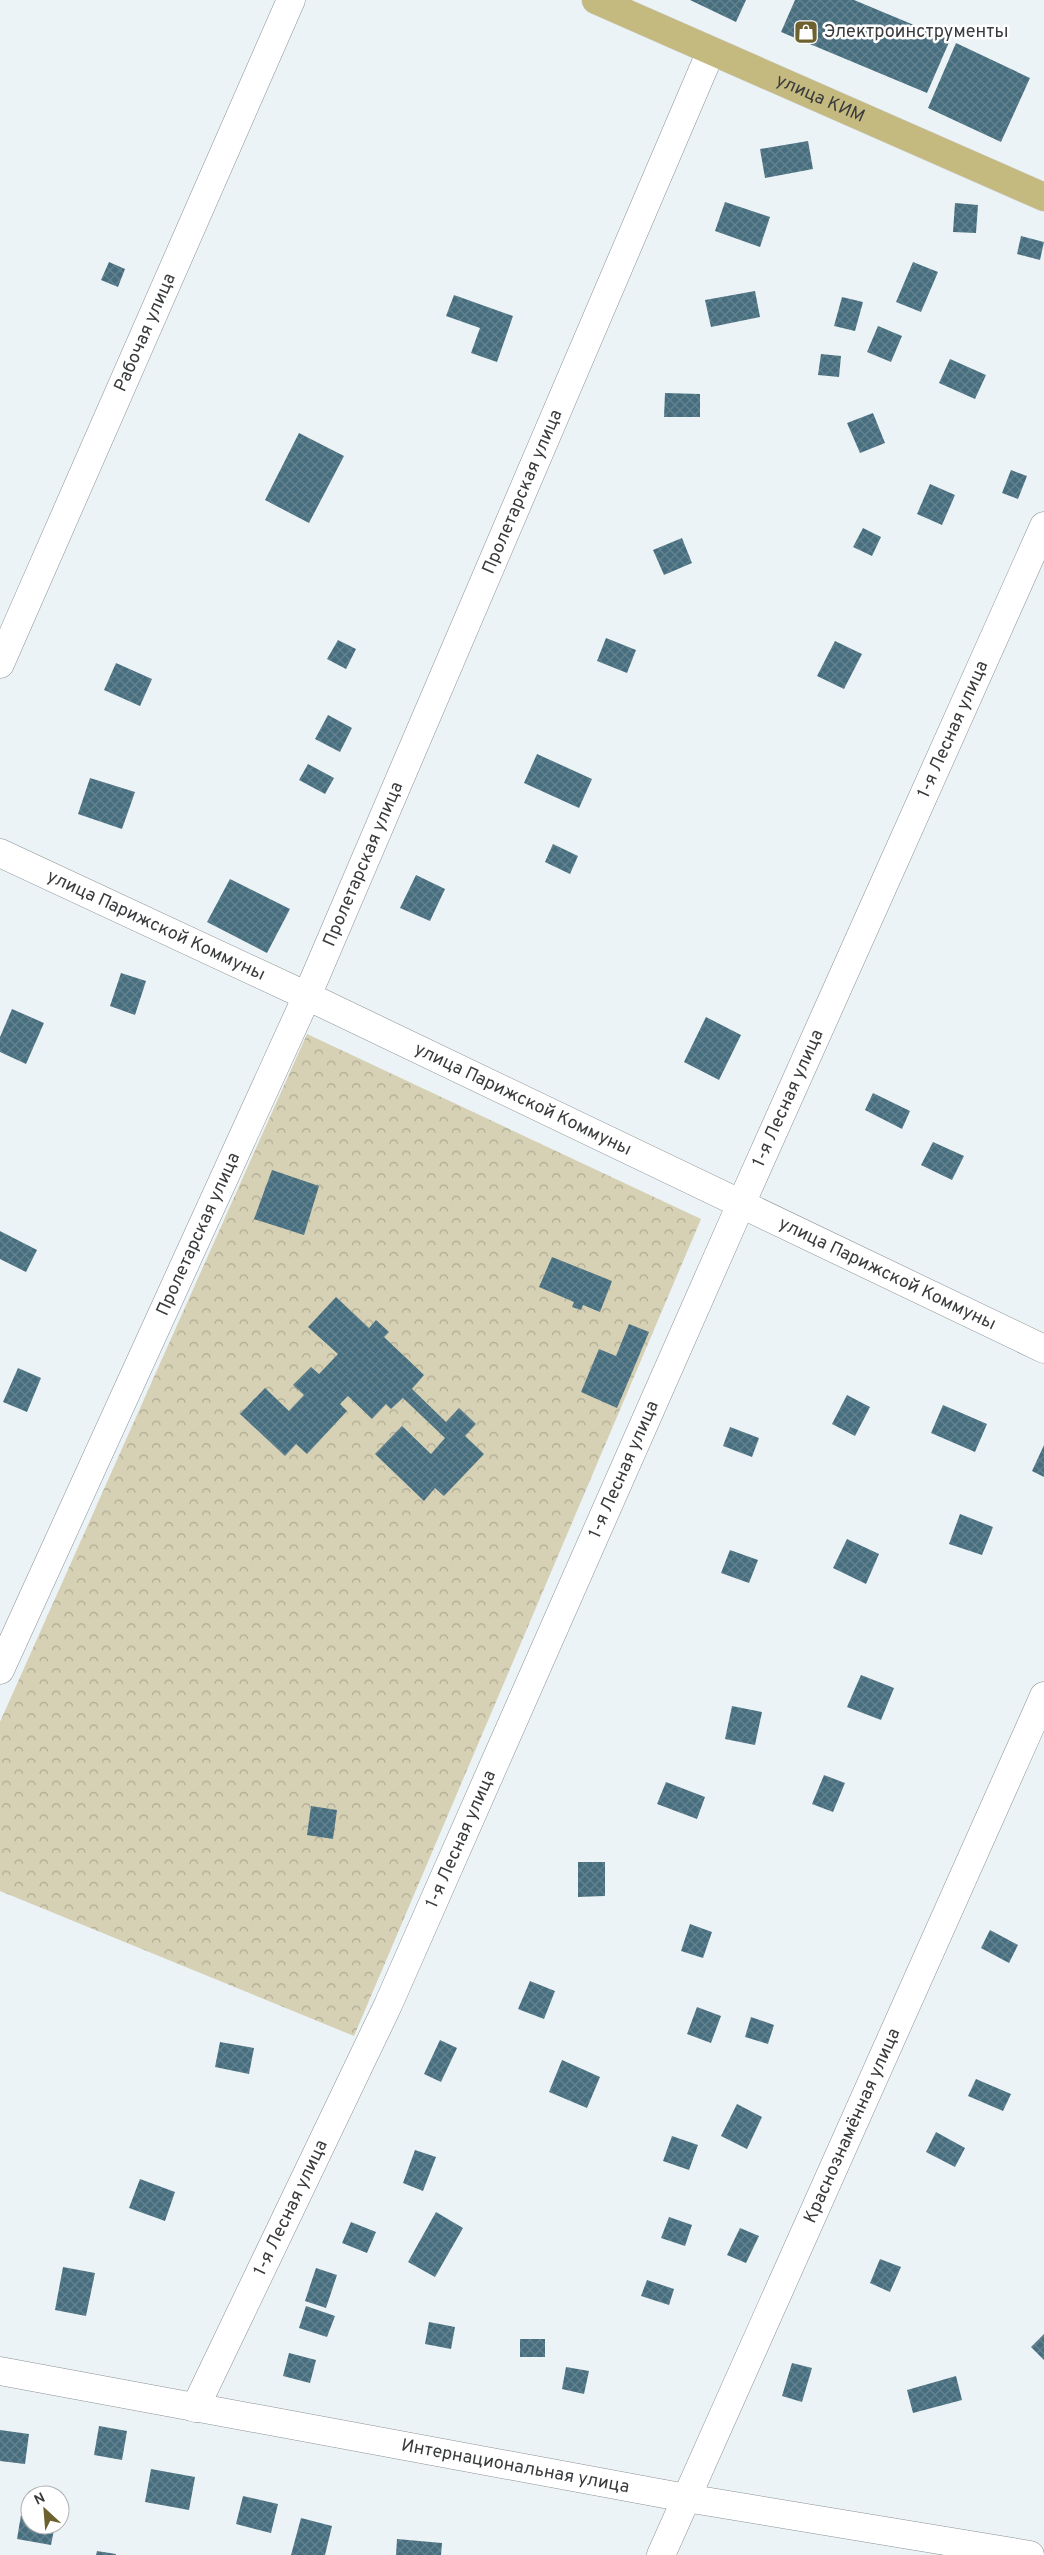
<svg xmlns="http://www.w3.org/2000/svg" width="1044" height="2555" font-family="Overpass,sans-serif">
<defs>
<pattern id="forest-crowns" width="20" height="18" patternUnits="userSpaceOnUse" patternTransform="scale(1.25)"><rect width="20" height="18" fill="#d6d0b4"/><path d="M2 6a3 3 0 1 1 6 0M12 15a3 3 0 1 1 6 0" fill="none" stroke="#afaa94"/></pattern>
<pattern id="building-cross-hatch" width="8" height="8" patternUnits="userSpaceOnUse" patternTransform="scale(1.25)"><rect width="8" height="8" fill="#476e7f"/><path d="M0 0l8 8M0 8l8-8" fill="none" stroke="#668490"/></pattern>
</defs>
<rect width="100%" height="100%" fill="#ecf3f6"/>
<!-- forest -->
<path fill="url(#forest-crowns)" d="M307 1034 701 1219 354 2036 0 1891V1722Z"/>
<!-- building -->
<path fill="url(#building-cross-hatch)" d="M690 0H746L736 22Z
M795 0H854L950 40 927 93 781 32Z
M956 43 1030 78 1001 142 928 108Z
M808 141 813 169 765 178 760 149Z
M725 202 770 217 760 247 715 231Z
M955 203 978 205 976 233 953 232Z
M1021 236 1044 242 1040 260 1017 254Z
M109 262 125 269 118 287 101 280Z
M913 262 938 272 921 312 896 302Z
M755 291 760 317 711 327 705 300Z
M454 295 513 316 497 362 471 353 480 328 446 316Z
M842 297 863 302 855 331 834 326Z
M878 326 902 336 891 362 867 352Z
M821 354 841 356 839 377 818 375Z
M950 359 986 375 975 399 939 383Z
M665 393 700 394V417H664Z
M873 413 885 443 860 453 847 423Z
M299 433 344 456 309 523 265 500Z
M1011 470 1027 476 1018 499 1002 493Z
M930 484 955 495 942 525 917 514Z
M863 528 881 537 872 556 853 547Z
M682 538 692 563 664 575 653 550Z
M606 638 636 650 627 673 597 661Z
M338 640 356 649 346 669 327 659Z
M835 641 862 654 844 689 817 676Z
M116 663 152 679 140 706 104 690Z
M328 715 352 728 340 752 315 739Z
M537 754 592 779 579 808 524 783Z
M308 764 334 778 325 794 299 780Z
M90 778 135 792 122 829 78 814Z
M553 844 578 856 570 874 545 862Z
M416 875 445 889 430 921 400 908Z
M230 879 290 909 267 953 207 922Z
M121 973 146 981 135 1015 110 1006Z
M12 1009 44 1023 26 1064 0 1052V1037Z
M706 1017 741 1035 719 1080 684 1062Z
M873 1093 910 1111 902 1129 865 1110Z
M933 1142 964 1156 952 1180 921 1165Z
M272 1170 319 1186 304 1235 254 1219Z
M0 1231 37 1250 26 1272 0 1259Z
M552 1257 612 1281 600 1312 583 1305 581 1310 572 1307 574 1302 539 1287Z
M336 1297 369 1328 376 1320 389 1332 384 1337 424 1375 412 1389 446 1422 459 1408 476 1424 465 1436 484 1454 444 1496 435 1488 424 1501 375 1454 402 1426 431 1454 445 1438 403 1398 391 1409 386 1404 372 1419 348 1396 340 1404 347 1411 307 1454 296 1444 285 1456 240 1414 265 1388 289 1411 304 1395 293 1385 311 1367 319 1374 338 1354 308 1327Z
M629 1324 649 1332 617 1408 581 1392 599 1349 616 1356Z
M18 1368 41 1378 27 1412 3 1402Z
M847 1395 870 1407 855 1436 832 1424Z
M943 1405 987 1424 975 1452 931 1433Z
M730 1427 759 1438 752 1457 723 1446Z
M1044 1445V1477L1032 1471Z
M960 1514 993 1527 982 1555 949 1544Z
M847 1539 879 1554 866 1584 833 1568Z
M730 1550 758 1560 749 1583 721 1573Z
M861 1675 894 1688 881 1720 847 1707Z
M732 1706 762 1712 755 1745 725 1739Z
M824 1775 845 1783 833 1812 812 1804Z
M666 1782 705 1797 697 1819 657 1804Z
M311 1806 337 1810 333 1839 307 1835Z
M578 1862H605V1896L578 1897Z
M690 1924 712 1932 703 1958 681 1951Z
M990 1930 1018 1945 1009 1963 981 1948Z
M530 1981 555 1991 544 2019 518 2009Z
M697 2007 721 2016 711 2043 687 2034Z
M751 2017 774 2025 768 2044 745 2037Z
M440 2040 457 2048 441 2082 424 2074Z
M220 2042 254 2048 249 2074 215 2067Z
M562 2060 600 2077 587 2108 549 2092Z
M976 2079 1011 2094 1003 2111 968 2096Z
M737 2104 762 2117 747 2149 721 2136Z
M936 2132 965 2148 955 2167 926 2152Z
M672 2136 698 2145 689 2170 663 2161Z
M415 2150 436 2157 423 2191 403 2183Z
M140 2179 175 2192 165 2221 129 2208Z
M436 2212 463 2228 435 2277 408 2262Z
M669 2217 692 2225 685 2246 661 2238Z
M351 2222 376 2232 367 2253 342 2243Z
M740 2228 759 2236 746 2263 727 2255Z
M880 2259 901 2267 890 2292 870 2283Z
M63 2267 95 2273 86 2316 55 2310Z
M316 2268 337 2275 326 2308 305 2301Z
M647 2280 674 2289 669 2305 641 2296Z
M306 2306 335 2316 327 2337 299 2328Z
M429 2322 455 2327 451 2349 425 2344Z
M1044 2334V2360L1031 2347Z
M520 2339H545V2357H520Z
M289 2353 316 2360 310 2383 283 2376Z
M792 2363 812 2368 802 2402 782 2396Z
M566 2367 589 2371 584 2394 562 2389Z
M956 2376 962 2400 913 2413 907 2390Z
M99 2426 127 2431 122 2460 94 2455Z
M0 2430 29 2434 25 2464 0 2461Z
M151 2469 195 2477 189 2510 145 2502Z
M243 2496 278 2504 271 2533 236 2524Z
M24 2497 30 2498V2525H55L51 2545 17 2539Z
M301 2518 332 2526 325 2555H291Z
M397 2539 442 2543 441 2555H396Z
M97 2551 116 2554V2555H96Z"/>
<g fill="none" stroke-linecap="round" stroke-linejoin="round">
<!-- minor casing -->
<g stroke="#8b9194" stroke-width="29">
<g id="minor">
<path id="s1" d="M0 664 291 0"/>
<path id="s2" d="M0 853 307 996 1044 1349"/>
<path id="s3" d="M0 1670 307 996 711 51"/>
<path id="s4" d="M0 2371 686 2498 1030 2555"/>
<path id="s5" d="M195 2408 388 2005 741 1204 1044 526"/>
<path id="s6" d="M661 2555 1044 1696"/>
</g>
</g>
<!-- major casing -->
<g stroke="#cfd0d0" stroke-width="29">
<g id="major">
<path id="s7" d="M596 0 1044 197"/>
</g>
</g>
<!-- minor -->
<use href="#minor" stroke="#fff" stroke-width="28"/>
<!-- major -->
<use href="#major" stroke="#c4b97f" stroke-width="28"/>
</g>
<!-- icons -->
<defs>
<g id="shop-square" transform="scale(1.25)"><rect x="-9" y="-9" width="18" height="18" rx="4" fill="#6d622f" stroke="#fff"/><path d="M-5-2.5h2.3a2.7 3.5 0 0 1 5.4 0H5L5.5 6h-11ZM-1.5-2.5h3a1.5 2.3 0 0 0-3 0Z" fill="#fff"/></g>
</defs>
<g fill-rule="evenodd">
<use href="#shop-square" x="806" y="32"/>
</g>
<g text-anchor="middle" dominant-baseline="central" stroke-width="5" stroke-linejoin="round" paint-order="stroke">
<!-- poi labels -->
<g font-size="18" fill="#393b3d" stroke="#fff" text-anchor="start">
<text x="824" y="32">Электроинструменты</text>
</g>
<!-- street labels -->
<g font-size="18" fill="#393b3d" stroke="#fff">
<text stroke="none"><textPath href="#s7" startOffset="245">улица КИМ</textPath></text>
<text stroke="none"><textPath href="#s1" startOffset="362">Рабочая улица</textPath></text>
<text stroke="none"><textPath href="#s3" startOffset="1289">Пролетарская улица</textPath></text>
<text stroke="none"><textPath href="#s5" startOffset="1842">1-я Лесная улица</textPath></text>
<text stroke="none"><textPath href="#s3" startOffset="884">Пролетарская улица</textPath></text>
<text stroke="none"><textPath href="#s2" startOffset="172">улица Парижской Коммуны</textPath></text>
<text stroke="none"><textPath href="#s5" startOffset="1438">1-я Лесная улица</textPath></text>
<text stroke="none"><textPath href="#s2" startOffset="578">улица Парижской Коммуны</textPath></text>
<text stroke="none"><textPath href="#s3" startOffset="479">Пролетарская улица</textPath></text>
<text stroke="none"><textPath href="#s2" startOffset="982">улица Парижской Коммуны</textPath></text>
<text stroke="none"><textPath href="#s5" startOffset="1032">1-я Лесная улица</textPath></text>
<text stroke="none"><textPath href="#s5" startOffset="628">1-я Лесная улица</textPath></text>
<text stroke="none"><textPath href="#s6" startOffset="470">Краснознамённая улица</textPath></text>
<text stroke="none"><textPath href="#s5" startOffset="222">1-я Лесная улица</textPath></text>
<text stroke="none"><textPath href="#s4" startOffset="524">Интернациональная улица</textPath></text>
</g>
</g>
<!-- north arrow -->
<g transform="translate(45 2510) rotate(334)"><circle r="24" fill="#ffffff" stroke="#b0b1b1"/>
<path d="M0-4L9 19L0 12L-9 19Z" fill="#6d622f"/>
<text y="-8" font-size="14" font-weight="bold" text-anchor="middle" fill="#393b3d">N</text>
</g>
</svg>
